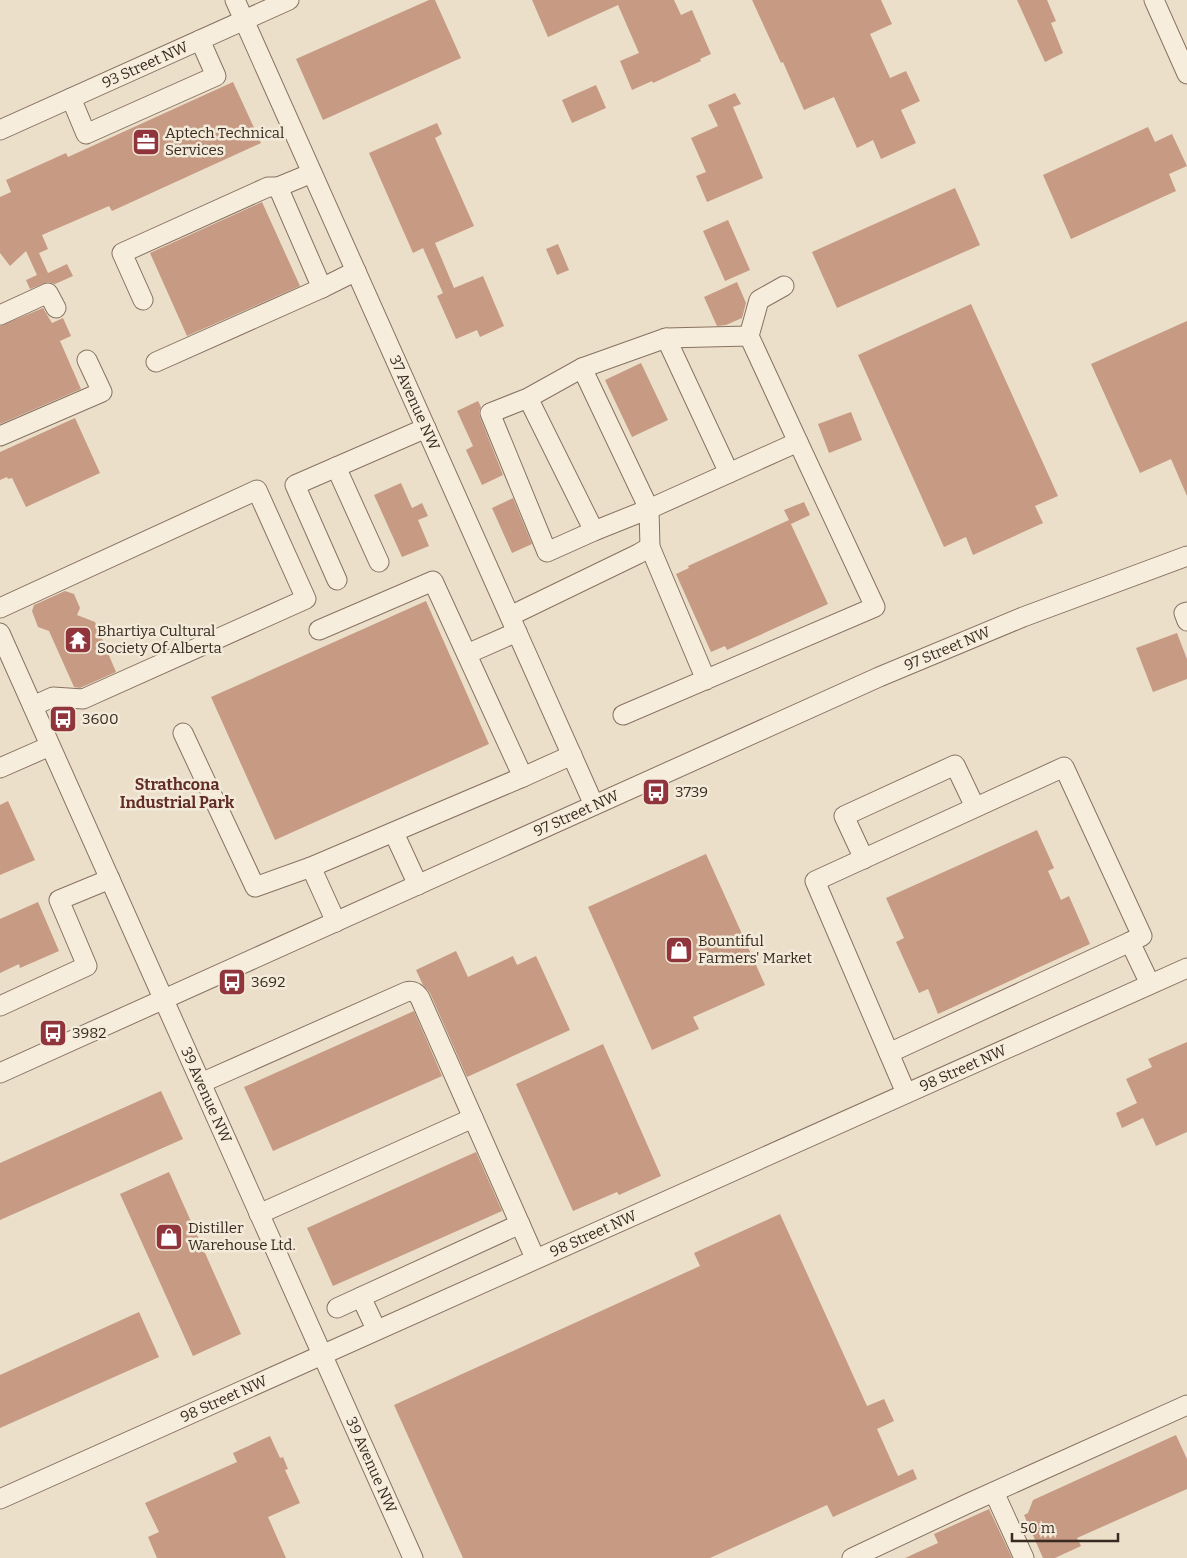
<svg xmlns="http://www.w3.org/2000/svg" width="1187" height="1558" font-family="Bitter,serif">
<rect width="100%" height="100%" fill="#ebdfca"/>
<!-- building -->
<path fill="#c69a83" d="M429 0H435L461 58 323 120 296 59Z
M532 0H674L681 15 692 10 711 54 700 59 701 61 653 83 652 81 632 90 620 61 639 53 618 5 548 37Z
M752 0H881L892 24 870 34 890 78 906 71 920 101 901 110 916 143 881 159 873 140 857 148 834 97 804 110 783 62 781 63Z
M1017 0H1047L1056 21 1051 23 1063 53 1045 62Z
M233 82 261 143 112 211 109 206 42 235 48 249 39 253 48 273 67 264 73 276 55 284 48 282 30 289 26 280 37 275 26 251 10 266 0 253V197L11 192 6 180 66 153 68 157Z
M596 85 606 108 572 123 562 100Z
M735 93 741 104 733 107 763 178 707 202 696 176 706 172 691 138 718 126 708 105Z
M437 123 442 134 435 138 474 226 435 243 454 288 483 276 504 326 480 337 477 330 456 339 437 296 443 293 423 248 413 253 369 153Z
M1148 127 1155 142 1172 134 1187 166 1169 174 1176 191 1071 239 1043 175Z
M955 188 980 245 837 308 812 252Z
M262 202 300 286 187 336 150 253Z
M728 220 750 270 725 281 703 231Z
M558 244 569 270 557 275 546 249Z
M737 282 746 303 742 318 726 325 717 326 704 297Z
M971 304 1058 496 1035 506 1043 523 973 555 966 537 944 547 858 355Z
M43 308 52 323 63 318 71 336 60 341 81 389 0 424V326Z
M1187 321V496L1171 459 1140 473 1091 364Z
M641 363 668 420 632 437 605 380Z
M478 401 481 407 479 412 480 417 503 475 482 485 466 450 473 446 457 411Z
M851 412 862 440 829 453 818 424Z
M75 418 100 473 26 507 12 478 8 479 7 477 0 480V452Z
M401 483 412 508 422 503 428 516 418 520 429 546 402 557 374 495Z
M513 498 532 544 512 553 492 508Z
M804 502 810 515 791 524 784 510Z
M789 520 828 604 727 650 725 646 711 652 676 574 689 568 688 566Z
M65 591 74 594 80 608 77 615 95 622 116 672 80 688 74 687 49 631 38 627 32 611 34 605Z
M426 601 489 744 275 840 211 697Z
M1177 633 1187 659V679L1153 692 1136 648Z
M8 801 35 860 0 875V805Z
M1037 830 1054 868 1048 871 1061 900 1069 896 1090 944 938 1014 928 989 919 993 896 942 904 938 886 898Z
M706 854 765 985 693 1017 699 1029 652 1050 588 907Z
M38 902 59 951 20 968 19 964 0 973V919Z
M456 951 468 977 513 956 517 965 536 956 570 1030 467 1077 430 993 423 985 416 970Z
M414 1011 442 1076 273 1151 244 1087Z
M1187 1042V1132L1156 1146 1143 1118 1122 1128 1116 1113 1137 1103 1126 1079 1152 1067 1148 1059Z
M603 1044 661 1176 619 1195 617 1192 573 1211 516 1084Z
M161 1091 183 1139 0 1220V1163Z
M476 1152 502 1211 333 1286 307 1228Z
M169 1172 241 1334 193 1356 120 1194Z
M780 1214 867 1406 884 1399 894 1421 877 1429 898 1476 913 1469 917 1479 833 1517 827 1505 710 1558H463L394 1405 700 1266 694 1253Z
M139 1312 159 1357 0 1428V1375Z
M1176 1435 1187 1459V1489L1077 1538 1081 1546 1055 1558H1043L1024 1515 1028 1513 1033 1500Z
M270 1436 280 1458 283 1457 288 1469 285 1470 300 1503 268 1517 286 1558H157L148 1537 159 1532 145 1503 237 1462 233 1453Z
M989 1509 1012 1558H905L938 1543 934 1534Z"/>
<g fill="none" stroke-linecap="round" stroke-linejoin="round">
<!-- minor casing -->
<g stroke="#877260" stroke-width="21">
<g id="minor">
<path id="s1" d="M235 0 594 805"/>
<path d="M1154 0 1187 74"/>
<path d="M71 98 86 134 216 76 200 40"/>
<path id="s2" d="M0 130 289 0"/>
<path d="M312 173 278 187 322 288 356 271"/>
<path d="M143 300 122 253 268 187H278"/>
<path d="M0 315 48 293 56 308"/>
<path d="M749 336 759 300 784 286"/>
<path d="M666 338 749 336 798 442"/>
<path d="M156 362 322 288"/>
<path d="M582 368 649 509 594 531"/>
<path d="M528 398 594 531 547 552 490 413 528 398 582 368 666 338 729 473"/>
<path d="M0 436 102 392 87 360"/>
<path d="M336 467 379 562"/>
<path d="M337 580 295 485 426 428"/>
<path d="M0 608 257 490 306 599 83 699 53 697 33 706"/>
<path d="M1187 612 1184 613 1187 621"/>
<path d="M510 616 638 554 650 547"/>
<path id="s3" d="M0 633 413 1558"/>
<path d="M467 654 517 632"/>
<path d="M623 715 875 607 798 442 649 509 650 547 706 680"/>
<path d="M183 733 255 887 311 867 336 922"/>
<path d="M0 768 50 746"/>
<path d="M523 777 572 755"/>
<path d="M394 833 418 885"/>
<path d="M864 859 844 816 955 765 975 807"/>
<path d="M311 867 523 777 433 581 319 630"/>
<path d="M0 1006 87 966 59 900 110 879"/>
<path d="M889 1053 1130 942"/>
<path id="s4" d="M0 1073 879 677 1023 617 1187 556"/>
<path d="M201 1083 406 992C413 990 416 992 420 998L535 1258"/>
<path d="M906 1093 815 881 1064 767 1142 936 1130 942 1150 984"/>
<path d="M259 1214 473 1118"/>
<path d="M361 1297 376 1329"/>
<path d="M337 1308 520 1224"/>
<path d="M994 1492 1024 1558"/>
<path id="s5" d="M0 1499 1187 968"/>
<path d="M852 1558 969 1503 1187 1405"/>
</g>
</g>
<!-- minor -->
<use href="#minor" stroke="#f7eddd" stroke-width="19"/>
</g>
<!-- icons -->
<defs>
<g id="office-square" transform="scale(1.4375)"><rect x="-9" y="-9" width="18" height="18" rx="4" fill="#91353c" stroke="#f3ead9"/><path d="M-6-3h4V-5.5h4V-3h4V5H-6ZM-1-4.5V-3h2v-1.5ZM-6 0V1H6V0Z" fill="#fff"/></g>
<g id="temple-square" transform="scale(1.4375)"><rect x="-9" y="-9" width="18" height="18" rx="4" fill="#91353c" stroke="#f3ead9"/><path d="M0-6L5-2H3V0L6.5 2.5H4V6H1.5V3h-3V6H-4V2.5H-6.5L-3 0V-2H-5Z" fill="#fff"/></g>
<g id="bus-square" transform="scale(1.4375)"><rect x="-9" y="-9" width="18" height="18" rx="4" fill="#91353c" stroke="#f3ead9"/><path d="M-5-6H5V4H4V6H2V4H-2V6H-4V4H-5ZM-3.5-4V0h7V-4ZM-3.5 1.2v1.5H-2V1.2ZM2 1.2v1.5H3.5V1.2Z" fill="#fff"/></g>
<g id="shop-square" transform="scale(1.4375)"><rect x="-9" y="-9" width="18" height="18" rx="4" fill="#91353c" stroke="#f3ead9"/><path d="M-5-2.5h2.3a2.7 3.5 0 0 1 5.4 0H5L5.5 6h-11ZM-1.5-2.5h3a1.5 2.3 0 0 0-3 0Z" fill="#fff"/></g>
</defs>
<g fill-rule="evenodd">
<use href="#office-square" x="146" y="142"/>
<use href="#temple-square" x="78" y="640"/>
<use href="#bus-square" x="63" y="719"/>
<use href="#bus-square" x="656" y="792"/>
<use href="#shop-square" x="679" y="950"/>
<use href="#bus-square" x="232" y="982"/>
<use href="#bus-square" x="53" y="1033"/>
<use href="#shop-square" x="169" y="1237"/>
</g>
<g text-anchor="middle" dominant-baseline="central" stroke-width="5" stroke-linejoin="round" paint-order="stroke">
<!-- street labels -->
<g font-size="15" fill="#392b22" stroke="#f3ead9">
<text stroke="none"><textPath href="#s2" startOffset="159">93 Street NW</textPath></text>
<text stroke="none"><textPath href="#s1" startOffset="441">37 Avenue NW</textPath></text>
<text stroke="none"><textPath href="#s4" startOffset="1038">97 Street NW</textPath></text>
<text stroke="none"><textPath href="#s4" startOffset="632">97 Street NW</textPath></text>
<text stroke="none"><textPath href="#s5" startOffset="1055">98 Street NW</textPath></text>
<text stroke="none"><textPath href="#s3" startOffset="506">39 Avenue NW</textPath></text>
<text stroke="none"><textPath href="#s5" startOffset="650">98 Street NW</textPath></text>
<text stroke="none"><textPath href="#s5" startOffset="245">98 Street NW</textPath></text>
<text stroke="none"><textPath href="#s3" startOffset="911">39 Avenue NW</textPath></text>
</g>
<!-- poi labels -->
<g font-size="15" fill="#392b22" stroke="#f3ead9" text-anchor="start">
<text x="165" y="133">Aptech Technical<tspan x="165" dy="17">Services</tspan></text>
<text x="97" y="631">Bhartiya Cultural<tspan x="97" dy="17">Society Of Alberta</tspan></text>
<text x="82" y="719">3600</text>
<text x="675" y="792">3739</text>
<text x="698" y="941">Bountiful<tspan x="698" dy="17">Farmers' Market</tspan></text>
<text x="251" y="982">3692</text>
<text x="72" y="1033">3982</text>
<text x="188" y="1228">Distiller<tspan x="188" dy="17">Warehouse Ltd.</tspan></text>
</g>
<!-- neighbourhood labels -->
<g font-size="16" font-weight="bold" fill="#622d25" stroke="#f3ead9">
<text x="177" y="784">Strathcona<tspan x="177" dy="18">Industrial Park</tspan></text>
</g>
</g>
<!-- scale -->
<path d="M1012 1533v8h106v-8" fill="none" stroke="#392b22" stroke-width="2.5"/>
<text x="1020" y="1533" font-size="15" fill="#392b22" stroke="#f3ead9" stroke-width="4" paint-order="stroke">50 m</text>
</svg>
